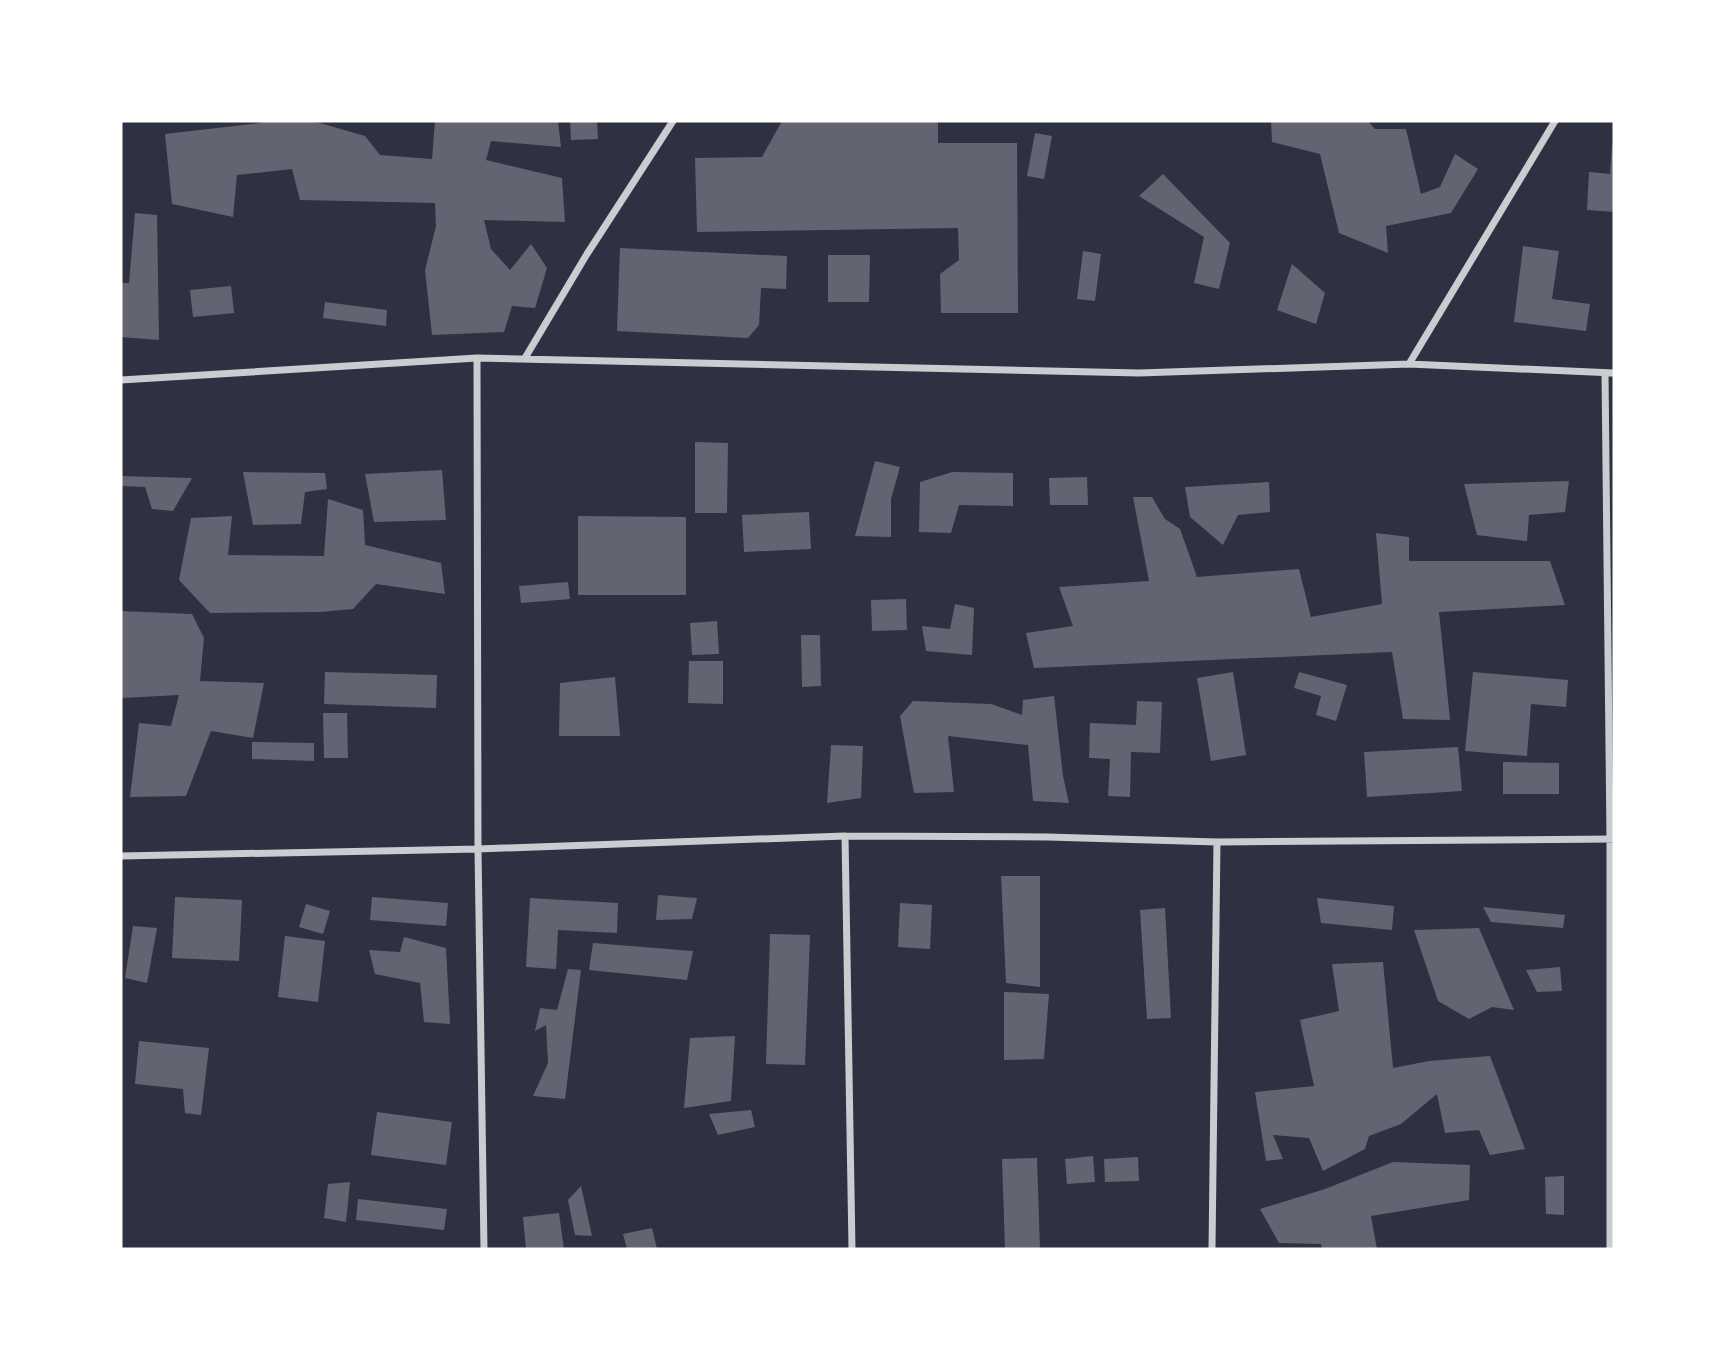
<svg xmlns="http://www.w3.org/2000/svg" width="1735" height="1370" font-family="'Varela Round',sans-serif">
<rect width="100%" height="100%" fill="#2d3142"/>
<!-- building -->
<path fill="#626471" d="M260 121H313L365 136 380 155 432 159 435 121H558L561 147 491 141 486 160 562 178 565 222 484 220 491 249 510 270 531 244 547 268 535 308 512 306 504 332 432 335 425 270 436 226 435 203 300 200 292 169 237 175 233 217 172 204 165 134 260 123Z
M570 121H597L598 139 571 140Z
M782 121H938V143H1017L1018 313H941L940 274 959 260 958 228 697 232 695 158 762 157Z
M1271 121H1368L1375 129H1406L1421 194 1440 187 1455 154 1478 169 1451 213 1386 226 1388 253 1339 233 1320 154 1272 142Z
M1035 133 1052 136 1044 179 1027 176Z
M1612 144H1614V212L1587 210 1589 172 1610 174Z
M1163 174 1230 243 1219 289 1194 283 1204 237 1139 196Z
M135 213 157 215 159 340 121 337V283H129Z
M1523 246 1559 251 1552 299 1590 304 1586 331 1514 322Z
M620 248 787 256 786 289 761 288 759 325 748 338 617 331Z
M1083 251 1101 254 1095 301 1077 299Z
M828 255H870L869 302H828Z
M1292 264 1325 293 1316 324 1277 310Z
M231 286 234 313 193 317 190 290Z
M325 302 387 310 386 326 323 318Z
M695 442 728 443 727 513H695Z
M875 461 900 467 891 499V537L855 536Z
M442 470 446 520 374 522 365 474Z
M243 472 325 473 327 489 305 492 301 524 253 525Z
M952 472 1013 473V506L959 505 951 533 919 532 920 482Z
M121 476 192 478 173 511 152 509 145 487 121 486Z
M1087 477 1088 505H1050L1049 478Z
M1569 481 1565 512 1529 515 1527 541 1477 535 1464 484Z
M1269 482 1270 512 1238 515 1223 545 1190 517 1185 487Z
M1133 497H1152L1165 519 1180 529 1197 577 1299 569 1311 617 1382 604 1376 533 1409 537V561H1550L1565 605 1439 612 1450 720 1403 719 1392 652 1034 668 1026 633 1073 626 1059 587 1149 581Z
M328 499 363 510 365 545 441 563 445 594 376 584 353 609 320 612 210 613 179 580 191 518 232 516 228 555 324 556Z
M809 512 811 549 744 552 742 515Z
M578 516 686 517V595H578Z
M568 582 570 599 521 603 519 586Z
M906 599 907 630 872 631 871 600Z
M955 604 974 608 972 655 926 651 922 626 950 629Z
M121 611 192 614 204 638 200 681 264 683 253 738 211 731 186 796 130 797 139 723 171 726 179 695 121 698Z
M717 621 719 654 692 655 690 623Z
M801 635H820L821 686 802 687Z
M689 661H723V704L688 703Z
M325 672 437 675 436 708 324 704Z
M1233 672 1246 755 1211 761 1197 678Z
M1299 672 1347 685 1336 721 1316 715 1321 696 1294 688Z
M1473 672 1568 680 1566 707 1531 704 1527 756 1465 751Z
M615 677 620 736H559L560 683Z
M1054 696 1063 776 1069 803 1033 801 1028 745 948 736 954 792 914 793 900 716 913 701 991 704 1022 715 1023 700Z
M1137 701 1162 702 1160 753 1131 752 1130 797 1108 796 1110 759 1089 758 1090 723 1136 725Z
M323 713H347L348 758H324Z
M252 742 314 743V761L252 759Z
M831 745 863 746 861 798 827 803Z
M1458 747 1462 791 1367 797 1364 752Z
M1503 762 1559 763V794H1503Z
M1001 876H1040V987L1006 983Z
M658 895 697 898 692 919 656 920Z
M175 897 242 900 239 961 172 958Z
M372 897 448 903 446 926 370 920Z
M530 898 618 903 617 933 558 930 556 969 526 967Z
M1317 898 1394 906 1392 930 1321 923Z
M900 903 932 905 930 949 898 947Z
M306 904 330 911 323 934 299 927Z
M1483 907 1565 915 1563 928 1491 922Z
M1165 908 1171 1018 1147 1019 1140 910Z
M133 926 157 928 147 983 125 978Z
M1479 928 1514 1010 1492 1007 1469 1019 1438 1001 1414 930Z
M770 934 810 935 805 1065 766 1064Z
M285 936 325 941 318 1002 278 997Z
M404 937 446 948 450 1024 424 1022 420 983 375 974 369 950 400 952Z
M593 943 693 951 687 980 589 970Z
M1383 962 1393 1068 1429 1061 1490 1056 1525 1149 1490 1155 1479 1130 1445 1133 1437 1094 1401 1124 1369 1136 1365 1149 1323 1171 1309 1138 1273 1135 1283 1159 1266 1161 1255 1092 1314 1086 1300 1020 1339 1011 1332 964Z
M1560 967 1562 991 1537 992 1526 970Z
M568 969 581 970 565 1099 533 1096 548 1063 546 1025 535 1031 540 1008 557 1010Z
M1004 992 1049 994 1044 1059 1004 1060Z
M735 1036 731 1101 684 1108 690 1038Z
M139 1041 209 1048 201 1115 185 1113 183 1089 135 1084Z
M751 1110 755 1127 718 1135 709 1114Z
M377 1112 452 1122 446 1165 371 1155Z
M1093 1156 1095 1182 1067 1184 1065 1159Z
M1138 1157 1139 1181 1105 1182 1104 1159Z
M1037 1158 1040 1249H1005L1002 1159Z
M1393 1162 1470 1165 1469 1200 1371 1216 1377 1249H1322L1321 1244 1279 1243 1260 1209 1325 1189Z
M1564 1176V1215L1546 1214 1545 1177Z
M350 1182 346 1222 324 1218 328 1184Z
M581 1186 592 1236 575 1235 568 1200Z
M358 1199 447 1209 444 1230 356 1220Z
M559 1213 564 1249H526L523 1217Z
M652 1228 657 1249H627L623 1234Z"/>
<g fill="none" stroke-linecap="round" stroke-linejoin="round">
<!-- minor -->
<path stroke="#caccd0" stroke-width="7" d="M477 358 478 849 484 1249
M525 358 587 254 673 121
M1409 364 1555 121
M1605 373 1610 839V1249
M121 380 477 358 1139 373 1409 364 1614 373
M845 836 852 1249
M121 856 478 849 845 836 1048 837 1217 842 1614 839
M1212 1249 1217 842"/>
</g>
<!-- border -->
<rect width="1735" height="1370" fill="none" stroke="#ffffff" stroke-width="245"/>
</svg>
